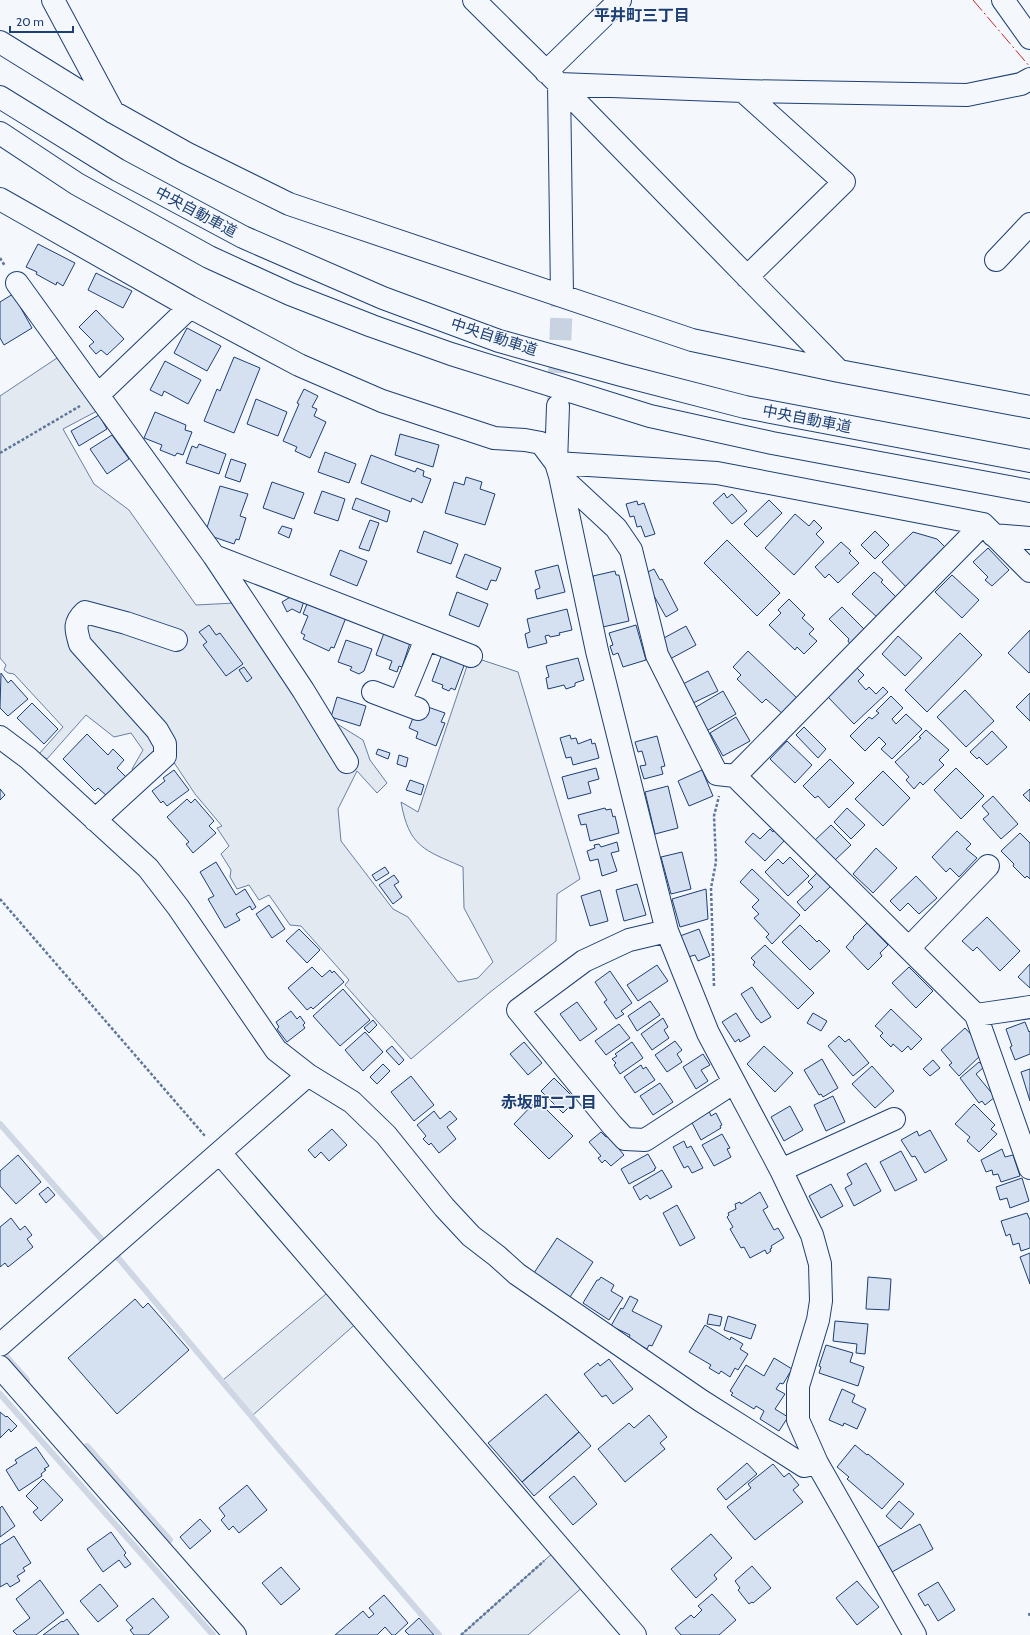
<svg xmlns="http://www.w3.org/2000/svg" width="1030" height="1635" font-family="Cabin,'Noto Sans JP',sans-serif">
<rect width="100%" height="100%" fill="#f4f7fb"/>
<!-- green -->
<path fill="#e3e9f0" stroke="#687fa3" d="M57 358 97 411 63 429 94 484 129 510 196 605 235 603 326 717 363 740 370 760 387 783 377 793 357 771 338 809 341 841 393 909 408 917 458 982 478 978 493 962 464 908 463 867C424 850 409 847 401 802L418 812 469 660 476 658 518 672 580 879 557 894 556 941 489 993 411 1059 345 985 349 980 301 926 290 925 269 895 259 900 249 885 237 889 230 877 231 870 221 854 229 846 217 828 222 826 195 794 173 761 138 774 132 769 143 750 131 733 114 737 86 715 47 759 39 754 63 727 14 674 8 673 4 670 6 665 0 658V396Z
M332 1289 360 1320 253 1415 223 1380Z
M555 1551 585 1585 528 1635H461Z"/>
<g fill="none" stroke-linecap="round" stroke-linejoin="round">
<!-- stream -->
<path stroke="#cfd7e4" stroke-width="6" d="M0 1124 104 1242
M114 1253 279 1449 439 1635
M5 1355 27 1380
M0 1394 213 1635
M87 1446 170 1540"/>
</g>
<!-- building -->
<path fill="#d5e0f0" stroke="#1d3f73" d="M38 244 75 263 63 286 57 282 56 285 36 274 37 272 26 267Z
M96 273 132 291 123 308 88 290Z
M13 294 32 328 4 345 0 338V302Z
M96 310 124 339 107 355 101 350 96 354 89 346 94 342 79 327Z
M187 328 221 346 207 371 174 353Z
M234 357 260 368 234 433 204 421 217 389 220 391Z
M165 361 201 380 188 404 164 391 162 396 150 390Z
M304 389 318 396 312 407 317 409 314 416 326 422 310 458 295 451 297 447 283 441 299 404 297 403Z
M256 399 287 412 278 436 247 424Z
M155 412 186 425 185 430 192 432 183 455 177 453 175 456 160 450 162 445 144 438Z
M99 415 107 429 79 446 71 431Z
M400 434 439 445 433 467 395 455Z
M112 435 129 459 107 474 90 449Z
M199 444 226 454 219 474 186 463 192 446 197 448Z
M325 452 356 464 349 483 318 472Z
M371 455 415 472 417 468 424 471 423 476 431 479 422 503 412 498 411 502 361 483Z
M231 459 246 464 240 482 225 477Z
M466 477 482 482 480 489 495 494 485 525 445 513 454 482 464 485Z
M272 482 304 493 294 519 263 508Z
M220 486 248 494 240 516 246 518 239 540 236 539 234 544 205 534Z
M322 491 345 499 338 521 314 513Z
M724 493 727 498 732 494 747 511 732 524 713 503Z
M356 498 390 511 387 522 352 509Z
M769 500 782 513 757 537 744 524Z
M637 501 638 505 644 503 655 534 645 537 641 526 637 527 634 516 630 517 626 504Z
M795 514 809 526 814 520 822 528 816 534 824 542 794 575 765 548Z
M370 520 379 523 369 551 359 548Z
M282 526 292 529 289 538 278 533Z
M424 531 458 544 451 564 417 552Z
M875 531 889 545 875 559 861 545Z
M913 532 937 539 952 554 908 589 882 562Z
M727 540 780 593 757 616 704 563Z
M841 542 851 551 849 553 859 563 838 583 829 574 825 578 815 567Z
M988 548 1009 570 992 586 985 580 988 577 973 562Z
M340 550 367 561 357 586 330 575Z
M465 554 501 568 496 581 491 580 487 590 456 577Z
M558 565 565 592 537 599 535 590 540 588 535 571Z
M654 569 660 580 662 579 678 610 666 617 649 587 639 576Z
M615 571 616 575H619L629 621 603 627 589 582 594 581 593 576Z
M874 572 883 580 881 582 897 598 878 618 852 594Z
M952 575 979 600 962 618 935 592Z
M457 592 488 604 479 627 449 615Z
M292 596 304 601 300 613 292 609 287 612 282 602Z
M309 599 347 615 334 648 331 647 329 651 303 639 305 635 301 633 308 616 303 614Z
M789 599 805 615 802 618 814 629 809 634 817 641 804 654 797 647 795 650 769 625 781 613 778 610Z
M842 607 865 630 850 644 848 641 849 639 829 619Z
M567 609 572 630 559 633 560 635 550 637 549 635 545 636 547 643 528 648 525 634 530 632 527 619Z
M209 625 216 635 220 633 243 664 226 676 203 645 207 642 199 632Z
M636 625 646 660 623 667 618 653 613 655 610 646 613 645 609 633Z
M686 626 696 645 670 659 662 639Z
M1030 630V672L1029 673 1008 653Z
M384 633 410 643 402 667 399 666 397 672 389 669 392 661 376 655Z
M960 633 982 655 927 712 905 690Z
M898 636 922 658 905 676 882 654Z
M346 640 372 649 364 671 359 674 350 670 352 667 338 662Z
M748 651 799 700 784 715 766 699 762 703 737 679 741 675 733 667Z
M442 654 465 663 455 690 451 688 449 691 442 688 443 685 432 681Z
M578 658 584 680 575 683V686L566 689 564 685 548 689 546 678 549 677 546 666Z
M244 667 252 678 247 682 239 670Z
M856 667 864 675 858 681 866 690 869 687 876 694 883 687 888 692 854 724 827 696Z
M708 671 718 691 693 703 683 684Z
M1 673 8 683 11 680 28 699 8 716 0 708Z
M965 690 994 721 966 747 937 717Z
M723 691 736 714 703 733 692 712 697 709 696 707Z
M1030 693V721L1016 707Z
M891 696 903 708 892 719 896 724 906 714 922 729 892 759 881 749 886 744 879 737 865 751 850 736 869 717 872 719 879 713 876 711Z
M337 697 366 706 360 726 331 717Z
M32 703 58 729 44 744 17 718Z
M425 706 445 713 441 722 445 723 436 746 416 738 418 732 409 728 413 718 420 720Z
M736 717 750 741 723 756 710 733Z
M804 727 826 749 818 758 796 735Z
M926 730 949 750 939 760 944 765 923 785 920 782 914 789 906 780 909 777 895 762 921 738 919 737Z
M992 731 1007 747 987 765 979 757 977 759 970 752Z
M87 734 108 755 113 749 124 760 117 768 127 778 108 797 98 788 95 791 63 759Z
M570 735 571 739 576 738 578 744 591 739 592 744 595 743 599 758 573 765 571 757 566 758 560 738Z
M657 736 665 766 661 767 663 774 644 779 640 766 646 765 642 751 638 752 635 742Z
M787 741 812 765 795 783 770 759Z
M378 749 390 753 388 759 376 754Z
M399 755 408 758 406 767 397 764Z
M830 759 854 783 829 808 818 796 815 798 803 786Z
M596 768 599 779 588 782 591 793 568 799 562 777Z
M956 768 984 796 961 819 934 790Z
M174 770 189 790 167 806 163 801 161 803 152 791 165 781 163 778Z
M702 770 713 796 689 806 678 781Z
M883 771 910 798 883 826 855 799Z
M410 780 424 785 421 795 406 790Z
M668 786 678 828 655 834 645 792Z
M0 789 5 795 0 800Z
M1030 789V802L1023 795Z
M993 796 1018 824 1001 839 983 819 989 814 982 806Z
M187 799 191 803 195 799 214 821 209 826 216 833 193 853 186 844 189 842 167 817Z
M605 808 606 810 611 809 613 817 615 816 619 833 590 841 586 824 581 825 578 815Z
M847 808 865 825 851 839 834 822Z
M831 825 851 845 834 861 814 841Z
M770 829 773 832 774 830 785 840 765 861 745 842 753 833 760 839Z
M957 831 971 844 966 849 977 858 959 877 950 868 946 872 932 857Z
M1020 833 1030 843V879L1027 876 1025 878 1013 866 1014 864 1001 851Z
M617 842 619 851 611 853 617 871 602 876 598 859 590 861 587 851 595 848 594 845 599 844 601 847Z
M876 848 897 868 873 893 853 874Z
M682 852 691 889 671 894 661 857Z
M790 857 809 876 788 896 765 872 778 859 783 864Z
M216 862 236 895 245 889 256 907 252 910 250 906 236 914 240 920 225 928 208 899 214 896 200 872Z
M385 867 389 873 376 881 372 875Z
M752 869 800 915 772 944 766 937 769 934 754 918 759 914 752 907 759 900 740 882Z
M818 872 831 886 805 911 797 902 813 887 808 882Z
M394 875 399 882 394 885 402 897 393 904 379 885Z
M916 876 937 898 919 914 908 903 900 911 890 901Z
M637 884 646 915 624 921 616 890Z
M706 889 708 919 680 927 672 899Z
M600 890 608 921 590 926 581 896Z
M269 905 285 929 272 938 256 914Z
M987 917 1020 951 1000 971 977 947 973 951 962 941Z
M867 923 888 945 880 953 882 956 868 970 846 947 854 938 853 937Z
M800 925 817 942 819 940 830 951 810 970 782 942Z
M299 929 320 950 307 963 286 941Z
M699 929 710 956 698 961 695 955 688 957 680 936Z
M765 945 814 993 798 1009 753 965 755 962 751 958Z
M1030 964V988L1018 977Z
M657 965 668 981 638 1001 627 985Z
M312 967 322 977 330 970 332 973 334 971 344 982 313 1009 311 1007 307 1010 288 988Z
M909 967 933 991 916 1008 892 983Z
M610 971 632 1003 621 1011 624 1014 616 1019 604 1002 607 1000 595 982Z
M752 987 771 1017 761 1023 758 1019H757L741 994Z
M343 989 370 1020 340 1046 313 1016Z
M650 1001 660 1015 637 1031 628 1016Z
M577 1002 597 1029 580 1041 560 1014Z
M891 1009 922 1039 911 1050 908 1046 902 1052 893 1044 891 1047 880 1036 883 1033 875 1026Z
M291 1011 297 1019 300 1016 305 1023 303 1025 305 1028 287 1042 277 1029 279 1027 276 1022Z
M736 1013 750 1036 740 1042 739 1039 735 1042 722 1022Z
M813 1013 827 1021 821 1031 807 1023Z
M663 1018 668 1027 664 1030 669 1038 652 1050 641 1034Z
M373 1020 377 1025 369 1033 364 1028Z
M1025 1022 1029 1032 1030 1031V1054L1015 1060 1010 1047 1012 1046 1006 1029Z
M619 1024 630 1038 606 1055 595 1041Z
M965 1028 979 1043 975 1047 982 1054 959 1076 949 1065 952 1063 941 1050Z
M365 1032 383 1052 363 1071 345 1050Z
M839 1036 845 1042 849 1039 869 1063 853 1076 828 1046Z
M675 1041 682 1050 677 1054 682 1062 667 1072 655 1055Z
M524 1042 542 1063 528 1075 510 1054Z
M632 1042 643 1058 620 1074 614 1065 616 1063 612 1059 617 1056 615 1054Z
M392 1046 404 1060 399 1065 386 1051Z
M764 1046 793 1073 775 1092 747 1064Z
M703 1054 710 1065 701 1070 708 1081 696 1089 683 1067Z
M822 1059 838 1088 823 1097 821 1094 819 1095 804 1070Z
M933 1060 940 1068 930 1076 923 1069Z
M979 1062 984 1067 976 1074 995 1097 985 1105 982 1101 979 1103 960 1078Z
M383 1064 390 1071 377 1084 370 1077Z
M641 1065 643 1069 646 1067 655 1080 635 1093 624 1077Z
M872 1066 894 1091 875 1108 852 1084Z
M1030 1069V1101L1021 1072Z
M411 1076 434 1105 414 1121 391 1092Z
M554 1078 574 1098 571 1101 573 1103 563 1113 541 1091Z
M660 1083 673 1102 653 1115 640 1096Z
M833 1096 845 1122 826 1131 814 1105Z
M537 1100 573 1136 549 1159 514 1124Z
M974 1104 995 1125 991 1129 997 1134 979 1152 967 1141 970 1137 955 1124Z
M790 1106 803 1130 784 1141 771 1117Z
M434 1111 440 1119 450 1111 457 1119 447 1127 456 1139 439 1153 431 1143 429 1145 423 1139 426 1136 417 1125Z
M709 1111 711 1116 716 1113 722 1125 720 1126 721 1128 701 1140 691 1121Z
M332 1129 347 1145 329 1161 321 1152 315 1158 308 1150Z
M930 1130 947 1160 925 1173 915 1156 912 1157 901 1140 917 1131 919 1136Z
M601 1132 606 1137 608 1136 624 1155 611 1166 605 1160 602 1163 598 1158 601 1156 589 1142Z
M722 1134 730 1148 727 1149 731 1157 714 1166 702 1145Z
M684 1141 687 1148 691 1146 703 1168 692 1173 688 1166 684 1168 673 1147Z
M1002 1149 1005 1157 1013 1155 1020 1176 1001 1182 998 1174 993 1175 992 1170 986 1172 981 1160Z
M901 1151 917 1180 895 1191 880 1162Z
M648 1154 656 1168 654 1169 655 1170 629 1184 621 1169Z
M18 1155 41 1182 16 1204 0 1186V1171Z
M866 1163 881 1191 854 1206 845 1188 852 1184 847 1174Z
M662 1170 672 1187 650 1199 647 1195 640 1200 633 1187Z
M1022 1178 1029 1201 1010 1208 1007 1198 1000 1200 996 1187Z
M831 1184 843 1206 821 1218 809 1196Z
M48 1187 55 1195 46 1203 39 1194Z
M760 1192 768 1207 763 1210 774 1230 778 1228 784 1238 771 1246 772 1248 770 1249 771 1251 767 1254 765 1250 750 1258 744 1247 741 1248 730 1229 733 1227 727 1217 729 1215 728 1213 736 1209 735 1204 740 1202 741 1204Z
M677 1205 695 1238 680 1246 663 1213Z
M1027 1213 1030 1220V1248L1021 1251 1019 1243 1013 1245 1010 1234 1006 1236 1001 1221Z
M11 1218 20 1230 25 1226 32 1235 27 1239 33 1247 8 1267 5 1263 0 1267V1227Z
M557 1238 593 1262 570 1297 534 1273Z
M1030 1253V1284L1020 1257Z
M601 1277 614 1285 611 1291 623 1298 609 1320 583 1303 597 1280H599Z
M868 1277 891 1279 889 1310 866 1309Z
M630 1296 638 1300 632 1311 662 1326 652 1346 649 1345 647 1349 628 1339 630 1335 611 1326 621 1308 623 1309Z
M135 1299 143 1308 148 1303 189 1350 117 1414 68 1358Z
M709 1314 722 1317 720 1326 707 1324Z
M728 1316 756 1325 751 1339 724 1330Z
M835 1321 868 1324 865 1354 856 1353 857 1344 833 1341Z
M705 1325 730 1340 731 1337 743 1344 740 1349 748 1354 738 1370 735 1368 730 1377 721 1371 719 1374 709 1368 711 1365 689 1352Z
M826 1345 853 1353 850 1362 864 1367 858 1386 819 1373 821 1367 819 1366Z
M774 1358 792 1369 783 1384 780 1383 776 1389 785 1394 775 1409 788 1417 779 1431 760 1419 764 1411 756 1406 754 1409 731 1395 733 1393 730 1391 746 1365 764 1376Z
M609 1359 633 1389 613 1404 606 1395 602 1397 584 1374 598 1363 600 1366Z
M842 1389 855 1395 852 1402 866 1409 857 1429 844 1423 843 1426 829 1420Z
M546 1394 579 1432 522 1482 488 1443Z
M0 1412 6 1417 7 1416 17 1426 11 1432 9 1429 0 1438Z
M649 1415 667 1437 660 1443 665 1449 625 1482 598 1449 629 1423 634 1428Z
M579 1432 591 1446 534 1496 522 1482Z
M855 1445 867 1455 868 1454 904 1484 882 1509 847 1479 849 1477 837 1467Z
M36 1447 49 1466 44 1469 46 1470 41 1474 42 1476 19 1491 6 1470 17 1463 15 1460Z
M747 1463 757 1474 726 1500 717 1489Z
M773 1464 784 1477 789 1473 799 1485 793 1490 803 1502 755 1540 727 1507 751 1488 748 1484Z
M574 1476 597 1504 573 1525 549 1497Z
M43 1479 63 1500 41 1521 33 1512 38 1508 26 1496Z
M247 1485 267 1510 239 1533 233 1526 229 1530 221 1520 225 1516 219 1508Z
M899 1501 914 1514 901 1529 886 1516Z
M2 1506 15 1526 0 1537V1508Z
M200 1519 211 1531 190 1549 180 1537Z
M920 1524 933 1549 892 1572 878 1547Z
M111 1532 126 1553 124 1555 131 1564 125 1568 119 1560 103 1572 87 1549Z
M711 1534 732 1558 714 1575 717 1579 696 1598 671 1569Z
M14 1536 31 1563 23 1568 25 1571 17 1576 20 1581 10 1587 7 1583 0 1587V1545Z
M752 1566 771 1588 753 1603 752 1602 749 1604 738 1590 740 1588 735 1581Z
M281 1567 300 1589 281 1605 262 1583Z
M40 1580 64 1613 36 1635H17L13 1631 30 1618 16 1599Z
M857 1581 879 1607 857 1625 836 1598Z
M938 1582 955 1610 938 1621 928 1604 925 1606 918 1594Z
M100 1584 118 1606 98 1622 80 1601Z
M712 1594 736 1620 719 1635H681L675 1628 691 1615 694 1618 702 1610 698 1606Z
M384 1595 408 1623 395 1635H392L385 1627 377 1635H335L363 1611 369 1618 374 1614 369 1608Z
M153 1598 169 1617 148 1635H134L130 1630 133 1628 126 1620Z
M419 1618 434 1635H409L405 1631Z
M67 1619 79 1635H43L62 1621 63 1622Z"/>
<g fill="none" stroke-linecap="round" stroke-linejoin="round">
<!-- minor-tunnel -->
<path stroke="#c9d2e0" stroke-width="22" stroke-dasharray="22 11" stroke-linecap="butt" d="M558 406 562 295"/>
<!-- minor casing -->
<g stroke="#1d3f73" stroke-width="24">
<path id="minor" d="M53 0 113 112
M474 0 559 84 839 371
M1003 0 1030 38
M0 42 113 112 186 153 289 204 692 340 839 371 1030 407
M546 72 620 0
M559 84 743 91 967 95 1021 84 1030 79
M559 84 562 295
M743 91 844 182 747 277
M0 199 190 307 299 365 382 401 494 438 525 440 541 443 556 463 560 476 597 651 667 931 708 1033 781 1170 812 1235 820 1264 821 1301 818 1320 798 1386V1420L817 1463 915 1635
M996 260 1030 224
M17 283 214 556 303 690 347 762
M98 395 190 307
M556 463 717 473 983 524 1030 571
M556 463 558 406
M560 476 616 528 631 550 657 655 717 774 735 776 976 1015 1030 1168
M993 535 1030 538
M214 556 471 656
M373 692 418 709
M400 702 426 639
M0 737 28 758 148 868 178 907 276 1050 308 1075 352 1102 386 1135 444 1207 471 1236 497 1256 517 1274 700 1400 804 1466 817 1463
M735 776 983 524
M95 820 165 756V744L157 730 80 644C76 630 73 623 85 612L126 623 176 640
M667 931 629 940 584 961 518 1010 612 1125 625 1139 645 1140 733 1083
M909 948 988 866
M976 1015 1030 1007
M220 1153 635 1635
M781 1170 894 1119
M0 1345 308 1075
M0 1367 235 1635"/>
</g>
<!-- highway casing -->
<g stroke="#1d3f73" stroke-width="24">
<path id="highway" d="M0 97 118 170 243 237 383 298 499 341 621 375 745 407 1030 461
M0 133 77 184 209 257 290 294 372 326 451 354 650 416 772 443 1030 491"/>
</g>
<!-- path -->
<path stroke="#5e769c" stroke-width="2.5" stroke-dasharray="3 2" stroke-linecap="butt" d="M0 258 5 266
M0 453 80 406
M0 899 205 1136
M714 986 711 888 716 862 714 816 719 796
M1029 1613 1030 1617
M461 1635 544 1561"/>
<!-- minor -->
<use href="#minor" stroke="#f4f7fb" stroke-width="22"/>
<!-- highway -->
<use href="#highway" stroke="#f4f7fb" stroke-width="22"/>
<!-- power -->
<path stroke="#c62828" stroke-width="1" stroke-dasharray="14 3 2 3" stroke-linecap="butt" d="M973 0 1030 67"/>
</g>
<g text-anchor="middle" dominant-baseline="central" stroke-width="3" stroke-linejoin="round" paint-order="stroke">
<!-- street labels -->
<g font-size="15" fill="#1d3f73" stroke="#f4f7fb">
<text transform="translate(196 212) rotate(28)">中央自動車道</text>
<text transform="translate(494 337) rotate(18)">中央自動車道</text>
<text transform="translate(807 419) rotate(11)">中央自動車道</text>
</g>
<!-- neighbourhood labels -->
<g font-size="16" font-weight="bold" fill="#1d3f73" stroke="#f4f7fb">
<text x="642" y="15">平井町三丁目</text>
<text x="549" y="1102">赤坂町二丁目</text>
</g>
</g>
<!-- scale -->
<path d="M10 26v6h63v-6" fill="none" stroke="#1d3f73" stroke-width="2"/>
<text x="16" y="26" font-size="12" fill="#1d3f73" stroke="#f4f7fb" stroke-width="3" paint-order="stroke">20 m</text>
</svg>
